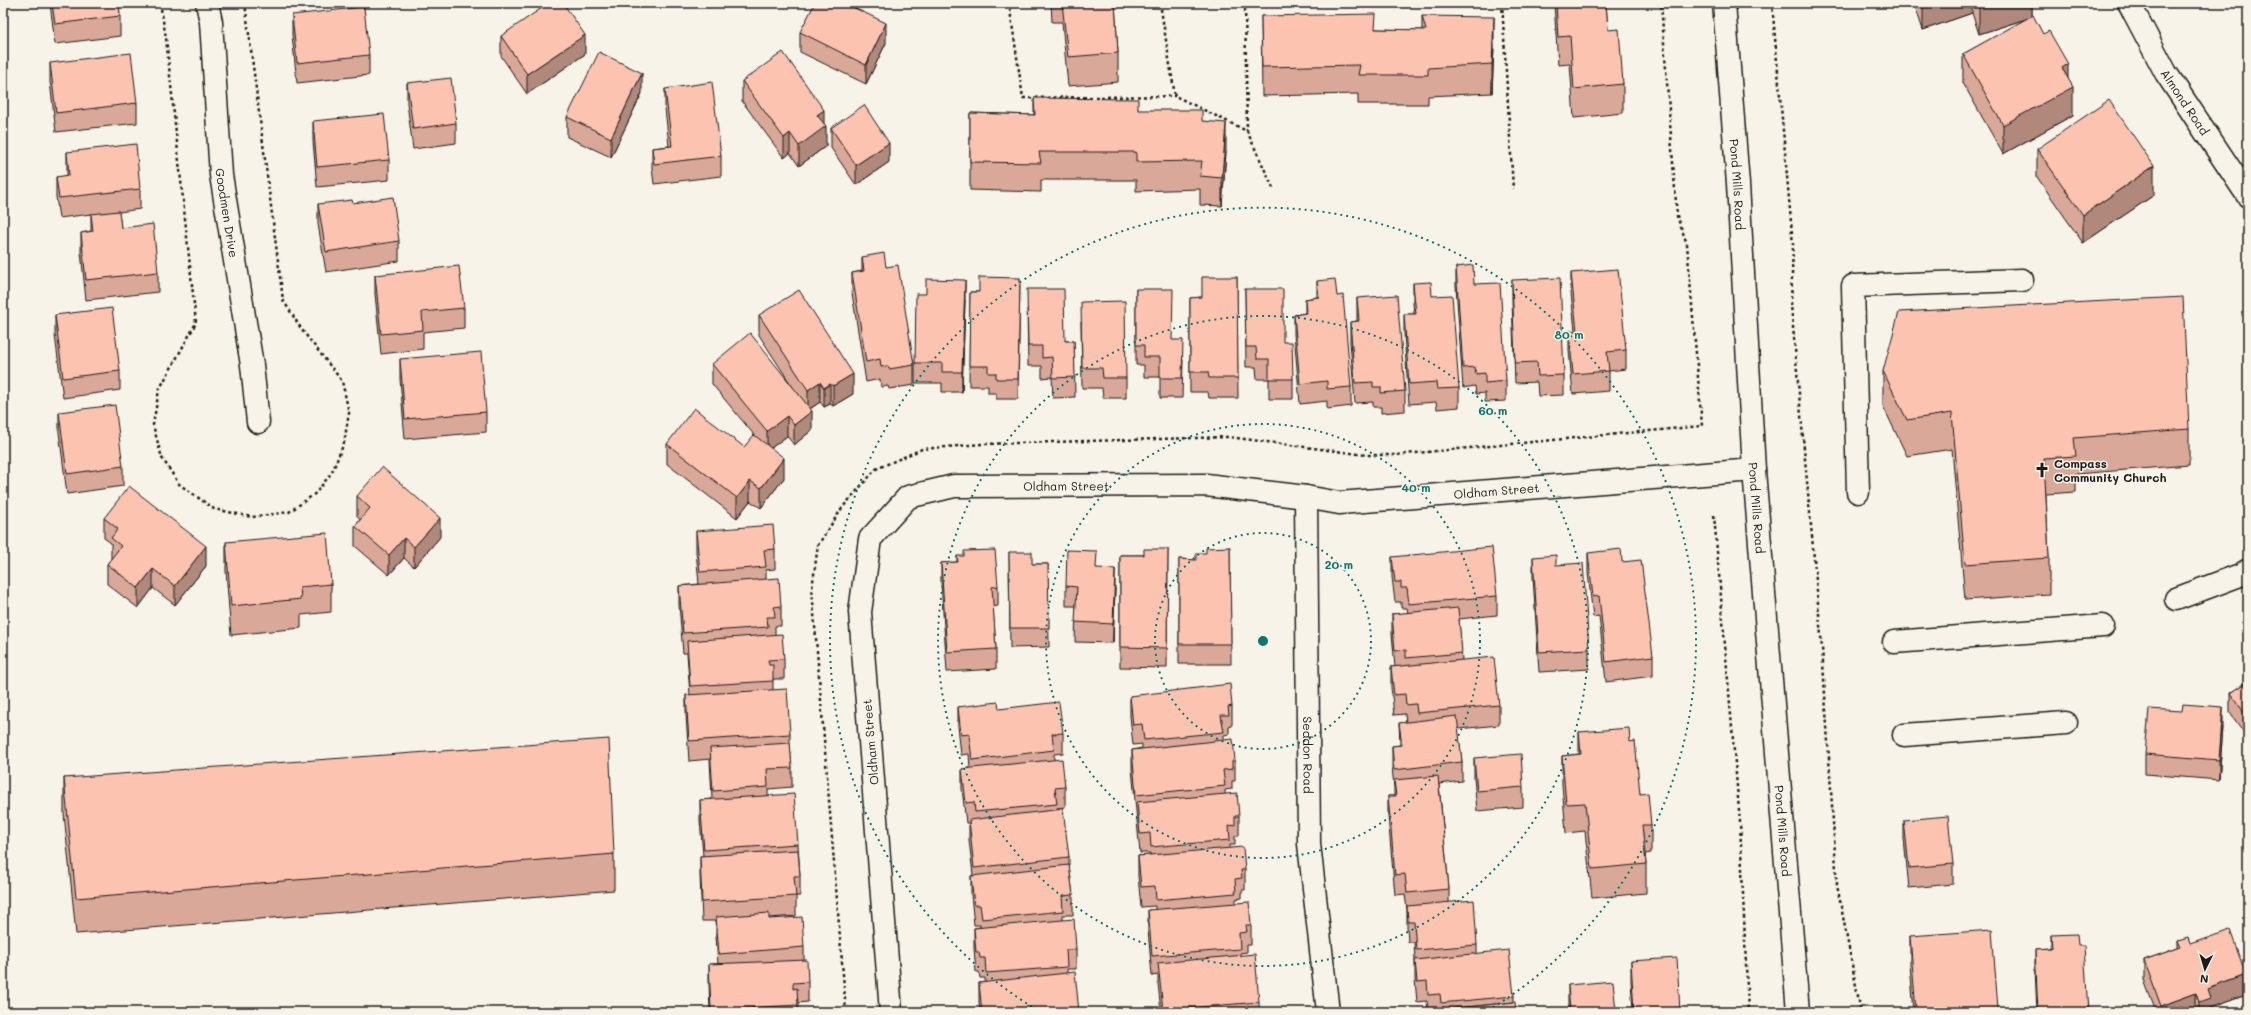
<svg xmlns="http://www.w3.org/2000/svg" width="2251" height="1015" font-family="Mali,sans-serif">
<rect width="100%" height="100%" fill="#f7f3e8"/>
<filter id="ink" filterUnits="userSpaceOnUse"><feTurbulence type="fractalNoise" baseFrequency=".025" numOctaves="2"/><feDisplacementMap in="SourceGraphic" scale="8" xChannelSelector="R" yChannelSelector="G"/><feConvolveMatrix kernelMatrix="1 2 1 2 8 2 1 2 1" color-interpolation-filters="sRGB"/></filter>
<g filter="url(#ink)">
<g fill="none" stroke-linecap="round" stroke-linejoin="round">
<!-- minor casing -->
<g stroke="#1c1c1c" stroke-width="25">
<g id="minor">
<path id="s1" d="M207 3 211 22 221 175 252 365 258 422"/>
<path id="s2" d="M2129 3 2166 73 2248 196"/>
<path d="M1858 492 1853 286 2022 280"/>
<path id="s3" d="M1306 497 1309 844 1328 1012"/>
<path d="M2176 599 2240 575 2248 570"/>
<path d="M1894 642 2103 626"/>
<path d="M1904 735 2066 723"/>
<path id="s4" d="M891 1012 860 612 870 539 908 497 954 486 1206 485 1306 497 1339 503 1754 470"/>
</g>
</g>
<!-- major casing -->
<g stroke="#1c1c1c" stroke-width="25">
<g id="major">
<path id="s5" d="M1724 3 1738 184 1754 470 1798 1012"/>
</g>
</g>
<!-- path -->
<path stroke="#1c1c1c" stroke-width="2.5" stroke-dasharray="3 3" stroke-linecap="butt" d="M160 3 166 38 196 323 159 390 153 425 162 458 179 484 214 509 252 517 289 512 316 493 332 472 344 443 349 413 342 381 302 330 283 300 245 3
M1009 3 1023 98 1175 96
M1160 3 1175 96 1247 131 1273 188
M1245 3 1247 131
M1502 3 1513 189
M1772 3 1793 245 1791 305 1822 647 1837 885 1861 1012
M1714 515 1740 822 1748 1012
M846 1012 812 589 818 545 842 508 876 469 922 449 982 444 1229 437 1366 455H1395L1702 426 1687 244 1677 216 1661 3"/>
<!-- minor -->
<use href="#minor" stroke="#f7f3e8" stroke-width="22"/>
<!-- major -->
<use href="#major" stroke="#f7f3e8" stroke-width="22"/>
</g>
<!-- wall -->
<path fill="#d9a898" stroke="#1c1c1c" d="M50 3H119L120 16V36L55 44Z
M1051 3H1115L1118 53V82L1068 86 1062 22H1052Z
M1554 3H1606L1608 30 1623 84V113L1574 118 1570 64 1558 65Z
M1914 3H2032V16L2068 79 2073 115 2003 154 1963 83V54L2029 18 1979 34 1972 13 1923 30Z
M292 15 369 55V75L297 83 292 35Z
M1261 16 1376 29 1422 30V16L1494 46 1492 93 1428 96V104H1358V94L1262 96Z
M800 32 886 43 866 84 800 52Z
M501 36 585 54 527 94 501 56Z
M50 63 137 103V123L56 132 50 82Z
M742 81 824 123 826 146 799 166 790 153 784 158 742 101Z
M407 83 456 123V143L413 149 407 103Z
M665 89 721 156V176L654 184 652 168V148L669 146 665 108Z
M642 93 611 157 567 137V117Z
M1034 98 1138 110 1202 121 1226 152 1222 206 1200 205V189L1136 191V180H1041V192L970 190V113L1034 115Z
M313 121 389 160V180L317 187 313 141Z
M831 128 889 162 856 185 831 148Z
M2037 149 2154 195 2083 243 2037 177Z
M67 152 140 189V209L119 212 121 228 158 272V292L86 300 81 252V233L91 231V214L59 218 56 197V177L67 176Z
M318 204 399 241V261L326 272 318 224Z
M862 257 886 267 914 365V385L889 389 888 386 881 387 880 379 866 382 852 293V273L862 271Z
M1456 267 1474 284 1506 381V401L1485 402V393L1476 394 1475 386 1463 388 1456 286Z
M1571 273 1626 350V369L1609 371V391L1573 394 1569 351V331H1575L1571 293Z
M375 275 464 308V328L423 332V349L381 354 375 294Z
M1237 277 1238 398H1209L1208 392H1190V298L1202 297Z
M1020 278 1018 399H996V393H988V386H969L970 292H979Z
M1512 280 1564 375V395L1538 396 1537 382 1515 383 1512 300Z
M1317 281 1337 296 1351 387V406L1327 409V401L1300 404 1294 334V315L1305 313V299L1317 297Z
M1413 283 1432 296 1459 388V407L1437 409 1436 402 1409 404 1404 334V314H1414L1413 303Z
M1136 289 1172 340 1183 360 1182 398H1160V377H1144V365H1136Z
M1245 289 1283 342 1293 379V399H1269V379H1257L1256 367H1246Z
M1357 298 1405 391V411L1381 413V407H1373V402L1355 403 1350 342V322L1357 321Z
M965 300 962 392H942V383H915V363Z
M1027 309 1065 341H1074L1075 397 1053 398 1052 377 1042 378V366H1028Z
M55 315 120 371V390L63 398 55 335Z
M759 315 853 394 833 406 830 404 824 407 820 402 810 409 812 430 794 445 787 436 771 448 784 478 761 508 750 501 737 518 667 464V444L744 447 755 436 712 384V364L792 386 759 335Z
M1081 322 1126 378V398H1103L1102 388H1082Z
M400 359 486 412V432L405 439 400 379Z
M1883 371 2189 429V465L2076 474V492L2046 494 2049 558V594L1965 600 1952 449 1907 456 1883 406Z
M59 412 123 466V486L67 494 59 432Z
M357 496 440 537 414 567 404 558 389 575 355 546V526L360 520 357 516Z
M104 518 206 566 175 605 153 588 138 608 107 584V564L111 559V543L104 538Z
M696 531 775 549V569L766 570V579L781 606V626H775V635L784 659V679H773V690L790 734V747L792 768V787L768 789V796L798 844 800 876V896H796V916L769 918V919L804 947V960L808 982V1002L798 1003V1012H710L709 984V964H718L716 937V921H702L700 876V856H703L700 820V800L712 799 710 759 689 761 686 715V695H690L687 653H683L679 605V586L699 584 696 551Z
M226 542 331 584V612L301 615V628L231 635 226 571Z
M1230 547 1231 664H1179V559L1196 560 1206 553Z
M1168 549 1167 668 1120 667V555H1144Z
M1009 552 1032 564H1048L1049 647 1010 648Z
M1588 553 1653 656V676L1606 682 1599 616 1593 617 1588 573Z
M957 556 998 586V606L993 607 996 649V669L947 672 941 583V563L957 562Z
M1392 557 1497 596V615L1459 619 1462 660 1499 705V725L1458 729 1462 762V781L1439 784 1449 889V902L1477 945V953L1514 996V1002L1428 1011 1427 1001 1417 1002 1415 980V960L1414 942H1408L1407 926V910L1405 894 1395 895 1388 816V796H1394V789L1392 766V746L1400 745 1399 723H1406L1405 714 1394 715 1391 687V667H1395L1392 634V614L1408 613 1407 608H1401V602H1395L1392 577Z
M1533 557 1556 565 1589 649V669L1539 672 1533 577Z
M1097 568 1115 589 1113 643 1075 642 1076 606H1066V586Z
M2248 681V738L2230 713V693Z
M1130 696 1232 706V726L1229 727V734L1224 735V740L1235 761V781H1232V789L1225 790V794L1239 816V836H1235V845H1230V848L1245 870V890H1242V898L1236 899V903L1251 925V945H1247V952L1240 953V955L1259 1002V1012H1161L1158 983V975L1152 976 1148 930V910H1155V906L1141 907 1138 876V856L1150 855V853H1140L1132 769V750L1142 748V744L1133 745 1130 716Z
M958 707 999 709 1063 733V753L1054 754V760L1065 787V807L1057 808V810L1069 857V865L1073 895V915H1063V920L1076 949V969H1067V973L1079 1012H980L979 1002V983L985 982V978H980L979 972H976L974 948V928L980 927V925H974L971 895V876L973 875 969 840V823H966L962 789V769L970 768 969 754 961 755 958 726Z
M2223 727 2219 780 2145 774V754Z
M1579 732 1630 742 1640 794 1651 825V853L1645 854 1646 864V893L1592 898 1585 831 1566 833 1562 784V756L1579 754Z
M1474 758 1523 787V807L1477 811 1474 778Z
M64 778 614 854V890L76 934 64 814Z
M1904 820 1953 864V884L1909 888 1904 839Z
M2051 935 2078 946 2088 1012H2037L2035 969V949L2051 948Z
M1910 936 1998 1009V1012H1914L1910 965Z
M2178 941 2190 944 2246 995 2210 1008V1012H2156L2144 980V960L2178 948Z
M1631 961 1680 1012H1633L1631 981Z
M1568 985 1616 1012H1568Z"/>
<!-- shaded-wall -->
<path fill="#b0887c" stroke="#1c1c1c" d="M1923 3H1972V13L1923 30Z
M1988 3H2032V17L1979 34V6Z
M1494 17V46L1492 93V64Z
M886 23V43L866 84V65Z
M585 35V54L527 94V74Z
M2068 64V89L2073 87V115L2003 154V125L2062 68Z
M642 73V93L611 157V138Z
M824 110V128L826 126V146L799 166V146L817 115Z
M1226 123V152L1222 206V178Z
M790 133V153L784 158V138Z
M889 143V162L856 185V165Z
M2154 166V195L2083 243V215Z
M965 280V300L962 392V372Z
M853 374V394L833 406V386Z
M820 382V402L808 410V390Z
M830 384V404L824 407V388Z
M812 411V430L794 445V425Z
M787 416V436L767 451V431Z
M784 458V478L761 508V488Z
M750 481V501L737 518V498Z
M440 518V537L414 567V547Z
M404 538V558L389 575V555Z
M206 546V566L175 605V586Z
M153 569V588L138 608V588Z
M1115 569V589L1113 643V624Z
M2223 707V727L2219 780V760Z
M2246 975V995L2210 1008V1012H2199V1002L2207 989Z
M2196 993V1012H2161V1006Z"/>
<!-- building -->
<path fill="#fcc3b1" stroke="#1c1c1c" d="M52 3H119L120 16 55 24Z
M549 3H563L585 35 527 74 501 36Z
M815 3H844L886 23 866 65 800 32Z
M1062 3H1115L1118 53 1068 57Z
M1556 3H1606L1608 30 1619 29 1623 84 1574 89 1570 36 1558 37Z
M1978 3H1988L1979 6Z
M364 7 369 55 297 63 292 15Z
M1376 14 1375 29 1426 30 1422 16 1494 17 1492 64 1428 68V75H1358L1360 65 1262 67 1261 16Z
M2033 15 2043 34 2049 31 2068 64 2062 68 2073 87 2003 125 1963 54Z
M599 52 642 73 611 138 567 117Z
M783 52 824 110 817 115 826 126 799 146 790 133 784 138 742 81Z
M131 53 137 103 56 113 50 63Z
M451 78 456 123 413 129 407 83Z
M712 82 721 156 654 164 652 148 672 146 665 89Z
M1034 98 1138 99V110H1202V121L1226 123 1222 178 1200 176 1202 161 1136 162V152H1039L1041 163 970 162V113L1035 115Z
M2109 100 2154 166 2083 215 2037 149Z
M864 105 889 143 856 165 831 128Z
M384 114 389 160 317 167 313 121Z
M136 144 140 189 59 198 56 177 69 175 67 152Z
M393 197 399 241 326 252 318 204 352 200 353 203Z
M119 211 121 228 153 224 158 272 86 280 81 233 93 231 91 214Z
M884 253 886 267 898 265 914 365 889 369 888 366 881 367 880 359 866 362 852 273 864 271 862 257Z
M1473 265 1474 284 1500 283 1506 381 1485 383V373L1476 374 1475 367 1463 368 1456 267Z
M459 266 464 308 422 312 423 330 381 334 375 275Z
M1618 269 1626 350 1607 352 1609 371 1573 374 1569 331H1577L1571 273Z
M979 277 1020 278 1018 379H996V373H988V366H969L970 292H979Z
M1202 277H1237L1238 378H1209L1208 372H1190V298L1202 297Z
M1560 278 1564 375 1538 376 1537 362 1515 363 1512 280Z
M926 279 965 280 962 372H942V363H915L916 294H926Z
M1335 279 1337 296 1343 295 1351 387 1327 389V381L1300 384 1294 315 1306 313 1305 299 1319 297 1317 281Z
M1431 282 1432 296 1452 295 1459 388 1437 389 1436 382 1409 384 1404 314H1416L1413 283Z
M1027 289H1064L1065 341H1074L1075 377 1053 378 1052 357 1042 358V346H1028Z
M1136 289H1173L1172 340H1183L1182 378H1160V357H1144V345H1136Z
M1245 289H1283V342H1292L1293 379H1269V359H1257L1256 347H1246Z
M799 290 853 374 833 386 830 384 824 388 820 382 808 390 759 315Z
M1397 295 1405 391 1381 393V387H1373V382L1355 383 1350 322 1359 321 1357 298Z
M2183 297 2189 429 2074 438 2076 456 2044 458 2049 558 1965 564 1952 413 1907 420 1883 371 1899 312Z
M1125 301 1126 378H1103L1102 368H1082L1081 302Z
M112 308 120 371 63 378 55 315Z
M750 333 812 411 794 425 787 416 767 431 712 364Z
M481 352 486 412 405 419 400 359Z
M115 405 123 466 67 474 59 412Z
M694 408 744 447 754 435 784 458 761 488 750 481 737 498 667 444Z
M382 467 440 518 414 547 404 538 389 555 355 526 370 508 357 496Z
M129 486 206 546 175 586 153 569 138 588 107 564 121 546 111 538 118 529 104 518Z
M773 525 775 549 764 550 766 567 700 572 696 531Z
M327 533 331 584 300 587 301 599 231 606 226 542Z
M1230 547 1231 644H1179V559L1196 560V553H1206V548Z
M1492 547 1497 596 1409 604 1407 588H1401V582H1395L1392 557Z
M1144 549H1168L1167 648 1120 647V555H1144Z
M1621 549 1622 562 1641 560 1653 656 1606 662 1599 596 1593 597 1588 553Z
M995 550 998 586 992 587 996 649 947 652 941 563 958 562 957 556H964V551Z
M1067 550 1097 551 1096 568 1115 569 1113 624 1075 622 1077 587 1066 586Z
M1009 552H1032V564H1048L1049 628H1010Z
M1556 555V565L1583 563 1589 649 1539 652 1533 557Z
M779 578 781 606 774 607 775 617H767L768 627 683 633 679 586Z
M1458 608 1462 653 1406 658V650L1395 651 1392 614Z
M782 634 784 659 768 660 769 665H773V681L690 686 687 641Z
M1494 657 1499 705 1417 713 1416 704 1406 705 1405 694 1394 695 1391 667Z
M2248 681V718L2230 693Z
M1230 684 1232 706 1228 707 1229 715H1221L1224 732 1144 740 1142 724 1133 725 1130 696Z
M787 689 790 734 689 741 686 695Z
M998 702 999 709 1059 702 1063 733 1052 734 1054 750 972 760 969 734 961 735 958 707Z
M2183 704 2223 707 2219 760 2145 754 2149 709 2182 711Z
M1457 716 1462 762 1394 770 1392 746 1402 745 1399 723Z
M1629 728 1630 742 1635 741 1640 794 1648 793 1651 825H1642L1646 864 1592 869 1585 803 1566 804 1562 756 1581 754 1579 732Z
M609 739 614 854 76 898 64 778Z
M1233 739 1235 761H1232V769L1223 770 1225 786 1136 795 1132 750Z
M790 743 792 768 767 769 768 787 713 791 710 748Z
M1521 754 1523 787 1477 791 1474 758Z
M1062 759 1065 787 1055 788 1057 804 975 812 974 802 966 803 962 769Z
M1438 776 1449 889 1407 893 1405 874 1395 875 1388 796H1396L1394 780Z
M1237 793 1239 816H1235V825L1229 826 1230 840 1151 847 1150 833 1140 834 1137 802Z
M794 794 798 844 704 850 700 800Z
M1063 809 1069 857 974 868 969 820Z
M1948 816 1953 864 1909 868 1904 820Z
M1243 847 1245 870H1241L1242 878 1235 879 1236 893 1156 900 1155 886 1141 887 1138 856Z
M798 850 800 876H794L796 896 702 902 700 856Z
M1069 865 1073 895 1062 896 1063 911 982 919 980 905H974L971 876Z
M1474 900 1477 945 1416 950 1414 922H1408L1407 906Z
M1249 902 1251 925H1246L1247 932 1239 933 1240 949 1152 956 1148 910Z
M769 913V919L802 917 804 947 719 954 716 917Z
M1074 919 1076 949 1066 950 1067 967 986 973 985 958H980L979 952H976L974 928Z
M1992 930 1998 1009 1976 1010V1012H1916L1910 936Z
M2230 930 2246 975 2207 989 2210 998 2199 1002 2196 993 2161 1006 2144 960 2181 947 2178 941 2188 938 2190 944Z
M2077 934 2078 946H2084L2088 1012H2038L2035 949 2052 948 2051 935Z
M1509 950 1514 996 1441 1003 1440 994 1428 995 1427 981 1417 982 1415 960Z
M1255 954 1259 1002 1163 1010 1158 963Z
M1677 958 1680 1012H1634L1631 961Z
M807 960 808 982 793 983V989L797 988 798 1005 711 1010 709 964Z
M1075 972 1079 1012H982L979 983Z
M1613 981 1616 1012H1570L1568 985Z
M1515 1002 1516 1012H1421Z"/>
</g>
<!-- distance rings -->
<g fill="none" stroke="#0f766e" stroke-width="2" stroke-dasharray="2 4">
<circle cx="1263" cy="641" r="108"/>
<circle cx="1263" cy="641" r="217"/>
<circle cx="1263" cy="641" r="325"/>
<path d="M1037 1010A433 433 0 1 1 1489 1010"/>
</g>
<!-- icons -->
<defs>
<g id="church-bare" transform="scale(1.2)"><path d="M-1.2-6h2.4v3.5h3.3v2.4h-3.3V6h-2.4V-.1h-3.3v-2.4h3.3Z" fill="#1c1c1c" stroke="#f7f3e8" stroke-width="2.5" paint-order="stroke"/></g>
</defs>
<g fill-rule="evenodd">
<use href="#church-bare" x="2042" y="470"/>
</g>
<g text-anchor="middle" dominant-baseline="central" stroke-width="3" stroke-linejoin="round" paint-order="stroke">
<!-- street labels -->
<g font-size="12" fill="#1c1c1c" stroke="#f7f3e8">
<text stroke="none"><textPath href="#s2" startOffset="114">Almond Road</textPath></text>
<text stroke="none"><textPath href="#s5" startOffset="182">Pond Mills Road</textPath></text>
<text stroke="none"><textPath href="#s1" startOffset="211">Goodmen Drive</textPath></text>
<text stroke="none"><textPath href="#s4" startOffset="691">Oldham Street</textPath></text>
<text stroke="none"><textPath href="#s4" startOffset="1123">Oldham Street</textPath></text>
<text stroke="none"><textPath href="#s5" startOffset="506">Pond Mills Road</textPath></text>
<text transform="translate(870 742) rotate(-95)">Oldham Street</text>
<text stroke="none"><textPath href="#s3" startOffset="258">Seddon Road</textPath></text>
<text stroke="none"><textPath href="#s5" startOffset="830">Pond Mills Road</textPath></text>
</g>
<!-- poi labels -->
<g font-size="12" font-weight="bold" fill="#1c1c1c" stroke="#f7f3e8" text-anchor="start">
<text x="2054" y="463">Compass<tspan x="2054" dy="14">Community Church</tspan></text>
</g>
</g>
<circle cx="1263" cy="641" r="6" fill="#0f766e" stroke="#f7f3e8" stroke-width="2"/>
<g font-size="12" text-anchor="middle" font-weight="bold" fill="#0f766e" stroke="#f7f3e8" stroke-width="3" stroke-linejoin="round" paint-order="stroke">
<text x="1569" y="339">80 m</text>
<text x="1493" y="415">60 m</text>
<text x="1416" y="492">40 m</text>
<text x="1339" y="569">20 m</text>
</g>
<!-- margin -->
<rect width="2251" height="1015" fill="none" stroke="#f7f3e8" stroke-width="16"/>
<rect x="8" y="8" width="2235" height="999" fill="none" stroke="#1c1c1c" stroke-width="1.5" filter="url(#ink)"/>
<!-- north arrow -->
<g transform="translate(2205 969) rotate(185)" stroke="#f7f3e8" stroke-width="3" paint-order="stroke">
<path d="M0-3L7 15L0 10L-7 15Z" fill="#1c1c1c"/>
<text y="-6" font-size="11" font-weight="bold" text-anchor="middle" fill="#1c1c1c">N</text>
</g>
</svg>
